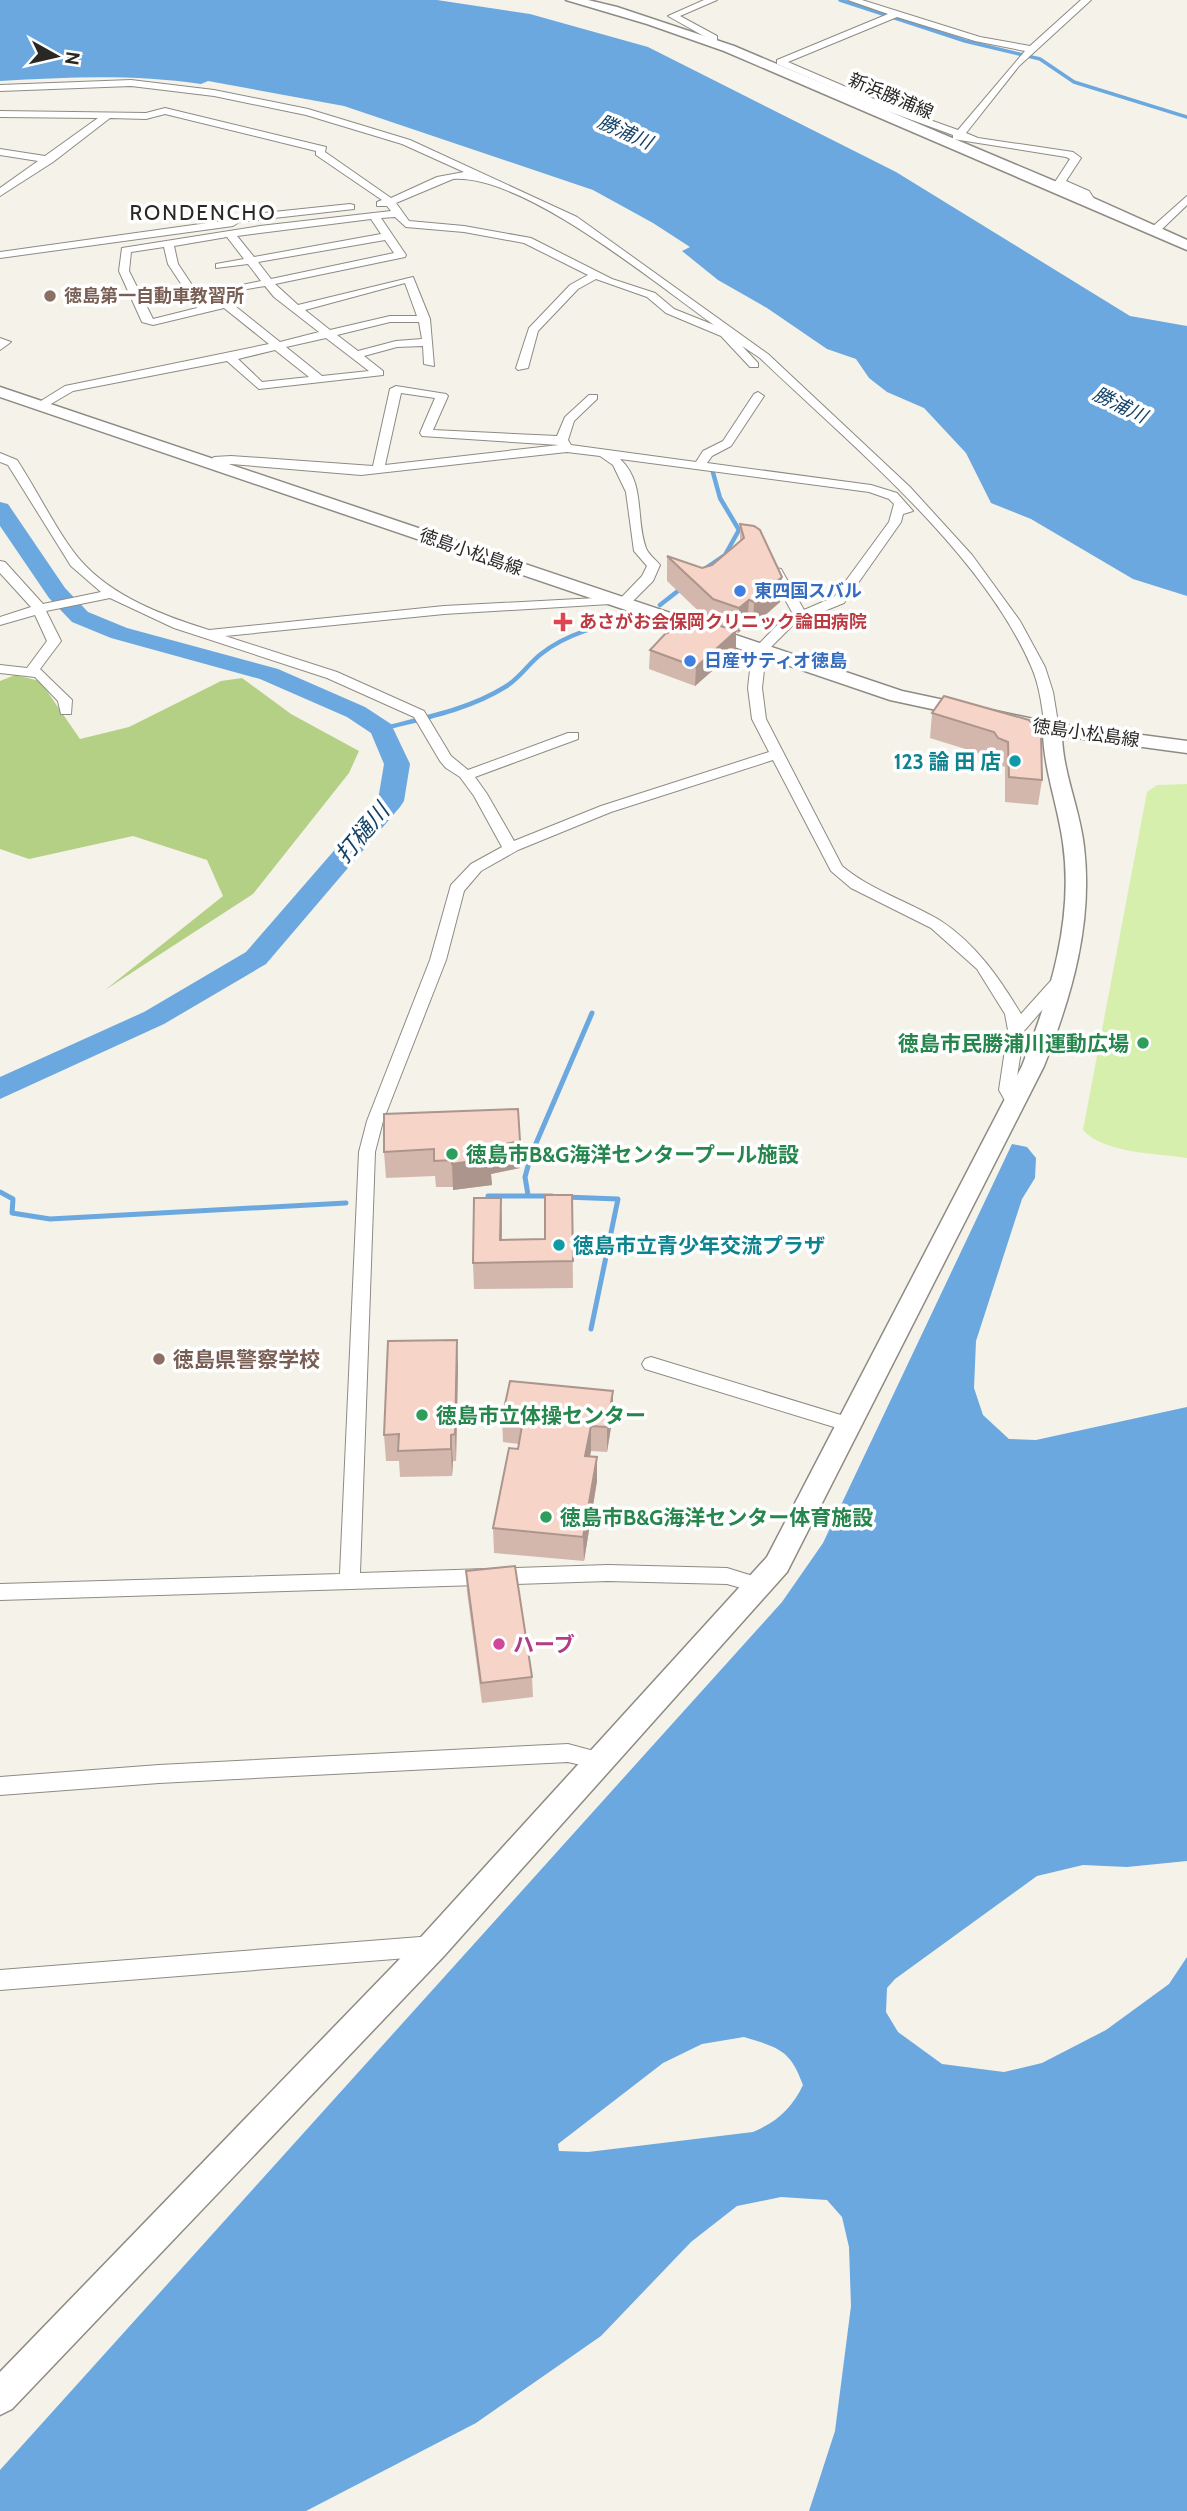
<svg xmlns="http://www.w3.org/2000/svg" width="1187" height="2511" font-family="Cabin,'Noto Sans JP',sans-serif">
<rect width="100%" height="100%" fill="#f5f2ea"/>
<!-- green -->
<path fill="#d6efad" d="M1187 784V1158C1156 1153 1105 1154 1083 1130L1147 792 1157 785Z"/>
<!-- forest -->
<path fill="#b4d085" d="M15 675 40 681 80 739 129 727 221 681 242 678 291 714 359 751 349 773 253 894 105 990 223 896 207 860 133 836 29 859 0 849V681Z"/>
<!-- water -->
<path fill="#6aa8df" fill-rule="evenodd" d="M0 0H437L530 14 648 47 896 172 1130 316 1187 326V596L1133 579 1031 519 991 503 966 453 924 408 887 392 869 378 856 359 827 349 767 308 718 280 682 251 690 247 653 223 593 190 344 106 208 81 201 84C133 74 68 77 0 81Z
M1012 1144 1027 1147 1036 1158 1035 1178 1022 1199 976 1341 974 1388 983 1415 1009 1439 1036 1440 1187 1407V1861L1127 1867 1083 1865 1037 1876 895 1979 887 1988 886 2012 898 2032 942 2064 1004 2072 1042 2063 1106 2030 1169 1984 1187 1957V2511H809L835 2431 851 2306 849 2247 842 2217 827 2200 781 2197 737 2206 691 2242 601 2336 476 2423 306 2511H0V2470L782 1602 823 1543ZM744 2037C779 2048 790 2049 803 2085 792 2108 777 2122 753 2132L588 2152 559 2151 558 2144 663 2063 702 2044Z"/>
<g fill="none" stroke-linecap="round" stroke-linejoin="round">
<!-- stream-far2 -->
<path stroke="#6aa8df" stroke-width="3.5" d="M840 0 965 41 1040 59 1074 82 1187 117"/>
<!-- stream-far1 -->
<path stroke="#6aa8df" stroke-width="4.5" d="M703 570 725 555 739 530 720 498 712 469
M660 605 683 587
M382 729C423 718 468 710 505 687 519 679 528 664 541 654 566 634 600 625 631 619"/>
<!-- stream -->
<path stroke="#6aa8df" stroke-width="5" d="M0 1192 13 1199 12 1213 50 1219 346 1203
M528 1195 525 1177 531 1155 592 1013
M488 1196H552
M565 1197 618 1199 591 1329"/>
<!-- river -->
<path fill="#6aa8df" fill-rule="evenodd" d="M0 502 8 504 65 588 88 612 127 628 278 669 365 707 391 724 410 764 404 801 400 807 266 964 164 1024 0 1099V1077L144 1012 246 952 378 800 384 764 371 733 347 717 260 679 111 638 72 622 49 598 0 526Z"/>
<!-- street casing -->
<g stroke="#8e8b84" stroke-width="2">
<path id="street" d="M704 0H717L680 16 717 36V45H711L709 39 668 16Z
M848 0H862L980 37 1030 46 1081 0H1091L1019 66 966 133 978 138 1073 152 1081 158 1066 181 1089 191 1096 202 1095 204H1087L1081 195 1055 182 1070 159 1066 157 953 139V135L882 109 777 64V60L888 14ZM897 17 975 41 1025 51 958 130 888 105 788 62Z
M131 80 214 90 308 109 410 140 577 217 768 354 910 487 972 555 1020 621 1045 667 1053 692 1059 729 1057 732H1047L1045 729C1042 708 1040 686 1031 666 981 551 850 444 760 358L742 346 758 363V367H750L721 336 666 313 647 297 596 279 578 289 538 331 528 368 518 370 516 368 529 328 570 285 588 275 524 243 464 232 406 227 395 217 381 218 406 255 405 257 275 284 298 305 413 277 430 319 434 366 424 364 423 346 397 347 364 356 383 371V375L259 389 227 361 73 391 44 408H36V404L65 386 269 344 224 308 153 325 142 322 119 271 122 248 260 226 391 211 387 206H377V202L382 200 316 155V151L165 114 146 119 110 118 53 162 0 196V188L38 161 0 155V149L45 156 98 118 0 117V111L146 113 165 108 326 147 325 152 391 198 437 177 464 172 402 144 306 115 214 96 131 86 0 91V85ZM453 179C523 174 655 283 714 325L674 309 655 293 612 279 531 238 464 226 409 221 396 203ZM371 219 381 234 254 257 237 236ZM227 237 244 259 216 264V268L248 264 261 281 223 289V293L265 286 274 297 319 332 280 342 230 302 206 306 178 264 174 246ZM385 240 394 253 271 279 258 262ZM164 247 168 264 197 308 153 319 129 271 131 252ZM405 283 417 316H390L330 330 305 310ZM390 322H419L422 339 396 341 358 351 337 335ZM326 338 369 371 322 376 286 347ZM275 350 309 377 262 382 238 359Z
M1187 196V205L1159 232H1151V228Z
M350 204 354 205V209L239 222 233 226 0 258V252L229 220 235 216Z
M0 338 11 342 0 350Z
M396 386 446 394 448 396 433 430 557 436 565 417 589 395H597V399L574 421 568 440 571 445 696 462 703 451 723 441 754 394 758 392 764 396 731 446 712 456 707 463 871 485 897 493 913 511 903 514 901 522 844 603 795 623 766 652 762 688 766 719 842 866C872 891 908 901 941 921 976 944 1000 979 1021 1014L1056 975H1068L1070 978 1024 1031 1015 1090 1021 1100 1019 1104H1007L999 1090 1008 1030 1005 1014 977 969 931 928 851 888 831 871 773 760 611 812 518 850 481 871 464 891 446 960 383 1121 375 1152 360 1573 608 1565 727 1568 766 1580 769 1585 766 1590 759 1593 727 1584 608 1581 0 1600V1584L340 1574 359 1152 367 1121 430 960 451 885 471 864 502 847 474 796 460 777 446 768 440 761 414 717 327 678 174 628 110 598 46 611 61 641 40 669 72 700 71 714H61L58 701 35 677 0 673V665L27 668 47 641 35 615 0 625V617L31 607 0 573V561L5 562 43 604 101 592 71 566 8 465 0 462V453L17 460C37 490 59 536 81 561 113 597 164 616 209 630L444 606 615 597 617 600 610 604 444 614 225 636 337 672 424 711 451 756 468 770 568 733H578V739L475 777 487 794 514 841 601 806 769 752 752 719 748 688 752 651 785 617 793 614 770 572 776 568 781 569 804 610 834 597 889 522 894 504 889 499 869 492 620 459C646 483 635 518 646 548 648 554 656 560 660 565L653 581 627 607 622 608 615 604 642 576 647 566 634 551 626 492 613 465 600 456 567 452 361 475 231 464 212 468 206 464 214 457 231 456 373 466 390 389ZM401 393 435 398 420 433 422 436 559 445 385 465Z
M651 1357 854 1419 856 1424 854 1429 847 1431 645 1369 642 1364 645 1359Z
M568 1744 605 1754 608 1760 605 1766 598 1769 568 1762 159 1783 0 1795V1777L159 1765Z
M433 1936 441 1939 444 1946 441 1953 433 1956 0 1990V1970Z"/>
</g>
<!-- secondary casing -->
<g stroke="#8e8b84" stroke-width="3">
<path id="secondary" d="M566 0H588L617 7 734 46 1078 191 1187 240V250L724 51 647 24Z
M0 387 902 691 1052 723 1187 741V753L1062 736C1063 774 1080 809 1084 847 1093 923 1072 995 1044 1066L787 1572 444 1956 12 2409 0 2415V2372L422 1936 767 1557 1022 1066C1050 995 1074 920 1063 843 1058 806 1044 770 1043 733L890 700 0 397Z"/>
</g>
<!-- street -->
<use href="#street" fill="#fff" fill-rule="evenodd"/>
<!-- secondary -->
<use href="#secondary" fill="#fff" fill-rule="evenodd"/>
</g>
<!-- wall -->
<path fill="#d4b7ac" d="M740 524 780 602 753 626 747 625 738 633 736 632V650L695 686 649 669 650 650 710 622 667 581V556L702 568 712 565 740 542Z
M932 713 1029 720 1042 780 1038 805 1005 802V767L994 763 991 757 930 738Z
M384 1114 520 1168 491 1174 492 1185 453 1190V1187H436L435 1176 386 1178 384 1152Z
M572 1195 573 1288 474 1289 473 1263 502 1224V1240L545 1239Z
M458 1367 456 1461H453L452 1476 400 1477 399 1461H386L384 1435Z
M613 1391V1415L607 1452 591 1451 590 1456 597 1481 584 1561 494 1553 493 1528 519 1444 503 1442 502 1418Z
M466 1571 532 1677 533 1697 482 1703 467 1592Z"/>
<!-- shaded-wall -->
<path fill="#ac958c" d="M782 577 780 602 753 626 754 602Z
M749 600 747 625 738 633 739 608Z
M736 631V650L695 686 696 667Z
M520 1141V1168L491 1174 492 1185 453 1190 452 1164 490 1147Z
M501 1198 502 1224 501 1266 500 1240Z
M457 1340 458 1367 456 1461 455 1434Z
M613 1391V1415L607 1452V1427Z
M591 1426V1451L585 1480V1456Z
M451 1435 453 1461 452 1476 451 1449Z
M597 1457V1481L584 1561 583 1537Z"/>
<!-- building -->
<path fill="#f6d5c8" stroke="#ac958c" stroke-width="2" d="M740 524 754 526 760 530 782 577 754 602 749 600 739 608 713 599 667 556 702 568 712 565 744 538Z
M696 618 736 631 696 667 650 650 665 634Z
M944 696 1029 720 1041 733 1042 780 1009 777 1008 742 998 738 994 732 932 713Z
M518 1109 520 1141 490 1147 491 1158 452 1164V1160L434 1161V1149L384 1152V1114Z
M545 1195H572L573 1261 473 1263 474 1198H501L500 1240 545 1239Z
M457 1340 455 1434 451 1435V1449L398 1451 399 1434 384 1435 388 1341Z
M510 1381 613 1391 607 1427 591 1426 585 1456 597 1457 583 1537 493 1528 509 1448 518 1449 523 1420 502 1418Z
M515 1566 532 1677 481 1683 466 1571Z"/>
<!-- markers -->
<g fill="#8d6e63" stroke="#fff" stroke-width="2.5">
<circle cx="50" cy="296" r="7"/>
<circle cx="159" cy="1359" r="7"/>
</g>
<g fill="#3f7fe0" stroke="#fff" stroke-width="2.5">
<circle cx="740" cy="591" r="7"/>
<circle cx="690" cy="661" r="7"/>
</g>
<path fill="#e0444e" stroke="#fff" stroke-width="2.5" d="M559.5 611.5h7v7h7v7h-7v7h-7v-7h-7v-7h7z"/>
<g fill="#0f9aa8" stroke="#fff" stroke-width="2.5">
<circle cx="1015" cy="761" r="7"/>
<circle cx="559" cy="1245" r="7"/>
</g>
<g fill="#2e9e5b" stroke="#fff" stroke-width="2.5">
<circle cx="1143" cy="1043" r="7"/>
<circle cx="452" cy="1154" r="7"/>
<circle cx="422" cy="1415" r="7"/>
<circle cx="546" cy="1517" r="7"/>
</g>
<circle fill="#d1479c" stroke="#fff" stroke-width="2.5" cx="499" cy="1644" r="7"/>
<g text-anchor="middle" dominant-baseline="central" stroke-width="7" stroke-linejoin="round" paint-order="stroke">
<!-- far-street labels -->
<g font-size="18" fill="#2a2825" stroke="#fff">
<text transform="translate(891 96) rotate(23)">新浜勝浦線</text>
<text transform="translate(471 552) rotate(19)">徳島小松島線</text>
<text transform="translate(1086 733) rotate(8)">徳島小松島線</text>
</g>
<!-- far-education labels -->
<g font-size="18" font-weight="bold" fill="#785e54" stroke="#fff" text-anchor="start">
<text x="64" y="296">徳島第一自動車教習所</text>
</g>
<!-- far-shop labels -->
<g font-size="18" font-weight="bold" fill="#366cbe" stroke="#fff" text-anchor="start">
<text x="754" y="591">東四国スバル</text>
<text x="704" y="661">日産サティオ徳島</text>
</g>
<!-- far-health labels -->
<g font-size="18" font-weight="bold" fill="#be3a42" stroke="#fff" text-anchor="start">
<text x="579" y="622">あさがお会保岡クリニック論田病院</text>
</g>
<!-- far-water labels -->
<g font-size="19" font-style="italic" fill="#144367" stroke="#fff">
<text transform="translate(625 132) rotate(24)">勝浦川</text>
<text transform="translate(1120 405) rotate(26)">勝浦川</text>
</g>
<!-- far-quarter labels -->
<g font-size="21" letter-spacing="2" fill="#2a2825" stroke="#fff">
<text x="203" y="212">RONDENCHO</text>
</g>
<!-- culture labels -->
<g font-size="21" font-weight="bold" fill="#0d838f" stroke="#fff" text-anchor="end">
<text x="1001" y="761">123 論 田 店</text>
<text x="573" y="1245" text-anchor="start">徳島市立青少年交流プラザ</text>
</g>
<!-- leisure labels -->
<g font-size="21" font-weight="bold" fill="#27864d" stroke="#fff" text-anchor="start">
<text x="1129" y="1043" text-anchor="end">徳島市民勝浦川運動広場</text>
<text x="466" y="1154">徳島市B&amp;G海洋センタープール施設</text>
<text x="436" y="1415">徳島市立体操センター</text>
<text x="560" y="1517">徳島市B&amp;G海洋センター体育施設</text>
</g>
<!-- education labels -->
<g font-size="21" font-weight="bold" fill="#785e54" stroke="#fff" text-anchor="start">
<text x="173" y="1359">徳島県警察学校</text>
</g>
<!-- hotel labels -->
<g font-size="21" font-weight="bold" fill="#b23c85" stroke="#fff" text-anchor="start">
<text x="513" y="1644">ハーブ</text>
</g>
<!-- water labels -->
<g font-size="23" font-style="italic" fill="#144367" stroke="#fff">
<text transform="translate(362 833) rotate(-50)">打樋川</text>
</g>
</g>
<!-- north arrow -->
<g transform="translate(56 56) rotate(98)" stroke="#ffffff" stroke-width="5" paint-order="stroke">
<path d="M0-5L12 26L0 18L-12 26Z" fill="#2a2825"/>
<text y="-10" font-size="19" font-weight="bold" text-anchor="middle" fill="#2a2825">N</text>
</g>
</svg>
